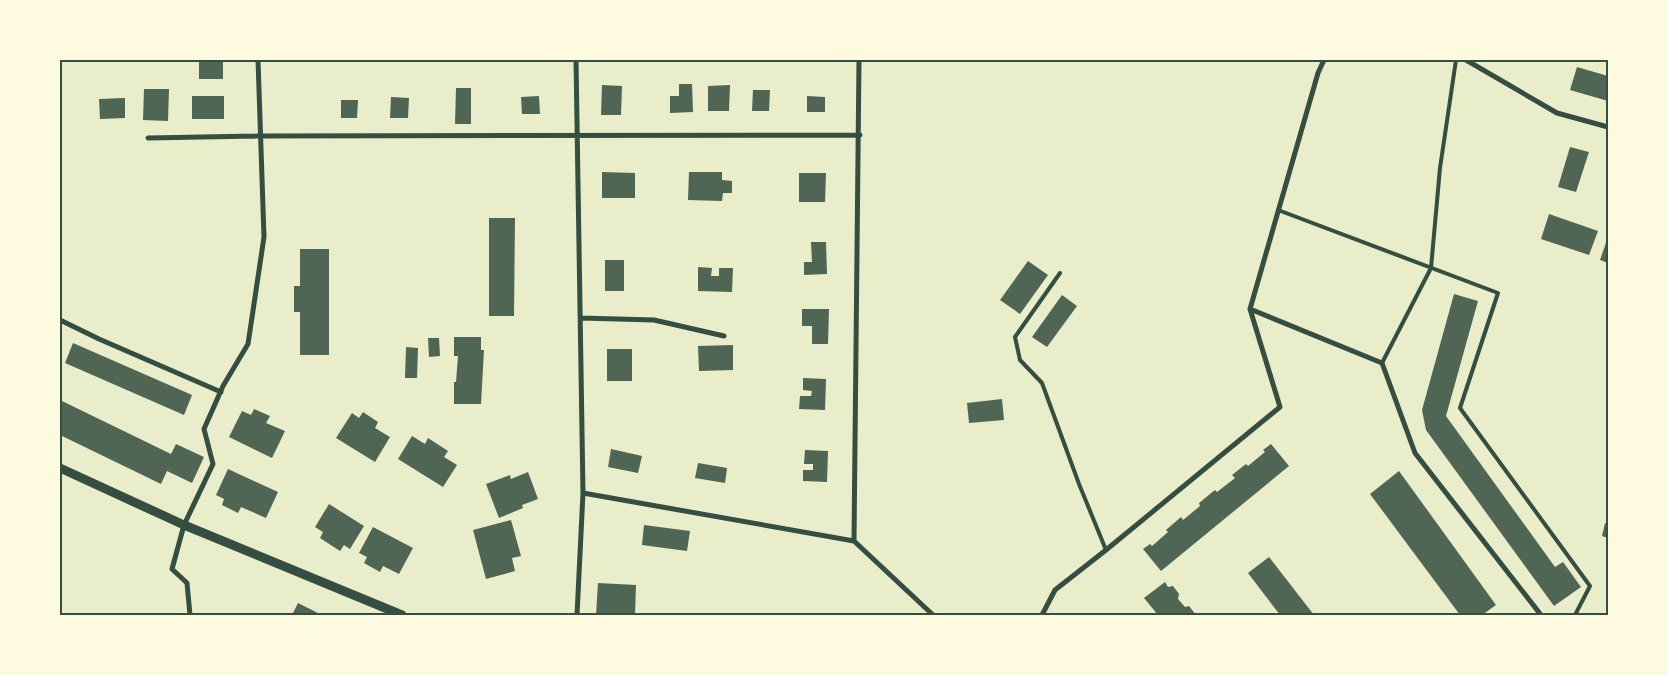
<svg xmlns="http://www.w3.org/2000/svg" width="1668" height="675" font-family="Roboto,sans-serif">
<rect width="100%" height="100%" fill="#e9edc9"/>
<!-- building -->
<path fill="#4f6655" d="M199 60H223V79H199Z
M1577 67 1608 76V101L1570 90Z
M679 84H692L693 112 670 113V96H679Z
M602 85 622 86 621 115H601Z
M730 85 729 111H708V86Z
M456 88H471V124H455Z
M144 89H169L168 121 143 120Z
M753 90H770L769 111H752Z
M192 96H224V119H192Z
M539 96 540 114H522L521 97Z
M807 96 825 97V112H807Z
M391 97 409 98 408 118H390Z
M125 98V118L100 119 99 99Z
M341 100H358L357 118H341Z
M1570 147 1589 152 1576 192 1558 187Z
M602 172 635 173V198H602Z
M689 172H722V180L732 181V193H723L722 201 688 200Z
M799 173H826L825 202H799Z
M1549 214 1598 231 1589 255 1541 239Z
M489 218H515L514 316H489Z
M1608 237V263L1600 260Z
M811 242H826L827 274 804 275V262H812Z
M300 249H329V355H300V312H294V286H300Z
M605 260H624V291H605Z
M1028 261 1048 275 1020 314 1000 300Z
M698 267 712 268 711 276H719V268H733L732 292 698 291Z
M1454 294 1478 301 1446 416 1555 567 1563 562 1581 587 1554 606 1426 430 1422 410Z
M1062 295 1077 306 1047 347 1032 337Z
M802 309H829L828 344H812V326H802Z
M454 337H481V350H484L481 404H454V382H456L458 356H454Z
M428 338H439L440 356 429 357Z
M73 343 192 395 184 415 65 363Z
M733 345V370L699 371 698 346Z
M406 347 418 348 417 378H405Z
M607 349H632V381H607Z
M803 378 826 379 825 410 799 409 800 396H811L812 391 803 390Z
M1002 399 1004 420 969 423 967 403Z
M62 401 171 454 176 444 204 457 192 483 167 471 161 484 60 435V405Z
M254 409 270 416 266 423 285 431 272 458 229 437 242 411 251 415Z
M363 412 378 422 375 428 390 437 375 462 336 438 352 413 359 418Z
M412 436 425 444 428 438 448 451 444 457 457 465 443 487 398 459Z
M1271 444 1289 466 1161 571 1143 549 1150 544 1152 546 1168 532 1166 530 1181 517 1183 520 1200 506 1199 503 1215 490 1217 492 1235 478 1232 475 1246 464 1248 466 1265 452 1263 450Z
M611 449 642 456 638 473 608 467Z
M805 450 828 451 827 482 803 481V470H813V464H804Z
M698 463 727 468 725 483 695 478Z
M228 469 278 492 266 518 241 507 238 513 222 505 224 499 216 495Z
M1399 471 1496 605 1482 615H1460L1370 494Z
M528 472 538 499 522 505 523 508 499 518 486 484 510 475 511 479Z
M329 504 364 526 350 549 344 545 340 551 320 538 323 532 315 527Z
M511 520 521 556 512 558 515 571 486 579 473 530Z
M1605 523 1608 524V538L1602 536Z
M644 525 690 531 687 551 642 545Z
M373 527 413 548 399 574 383 566 380 572 364 563 367 557 359 553Z
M1269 557 1314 615H1280L1248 573Z
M1165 582 1168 587 1173 586 1179 594 1178 599 1185 607 1189 606 1196 615H1158L1144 598Z
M598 583 636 585 635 615H596Z
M298 603 322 615H292Z"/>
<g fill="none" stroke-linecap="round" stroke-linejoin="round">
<!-- service -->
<path stroke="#344e41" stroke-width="4" d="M1278 210 1498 293 1460 408 1590 586 1575 615
M1060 273 1015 337 1020 360 1042 383 1079 484 1106 550
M1382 363 1431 268 1440 168 1456 60"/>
<!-- minor -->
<path stroke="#344e41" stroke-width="5" d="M576 60 583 493 577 615
M1466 60 1557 113 1608 127
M148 138 260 136 860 135
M1250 309 1382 363 1415 453 1541 615
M1250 309 1318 73 1324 60
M581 318 654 320 724 336
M60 320 99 339 221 392
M583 493 854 541 859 60
M854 541 933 615
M190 615 187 583 172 569 184 525 213 464 204 429 223 386 248 344 264 237 258 60
M1042 615 1055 590 1106 550 1280 407 1250 309"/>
<!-- tertiary -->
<path stroke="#344e41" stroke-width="9" d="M60 468 184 525 402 615"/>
</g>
<!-- border -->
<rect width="1668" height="675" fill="none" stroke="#fefae0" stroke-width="122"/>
<rect x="61" y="61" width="1546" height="553" fill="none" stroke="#344e41" stroke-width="2"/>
</svg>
